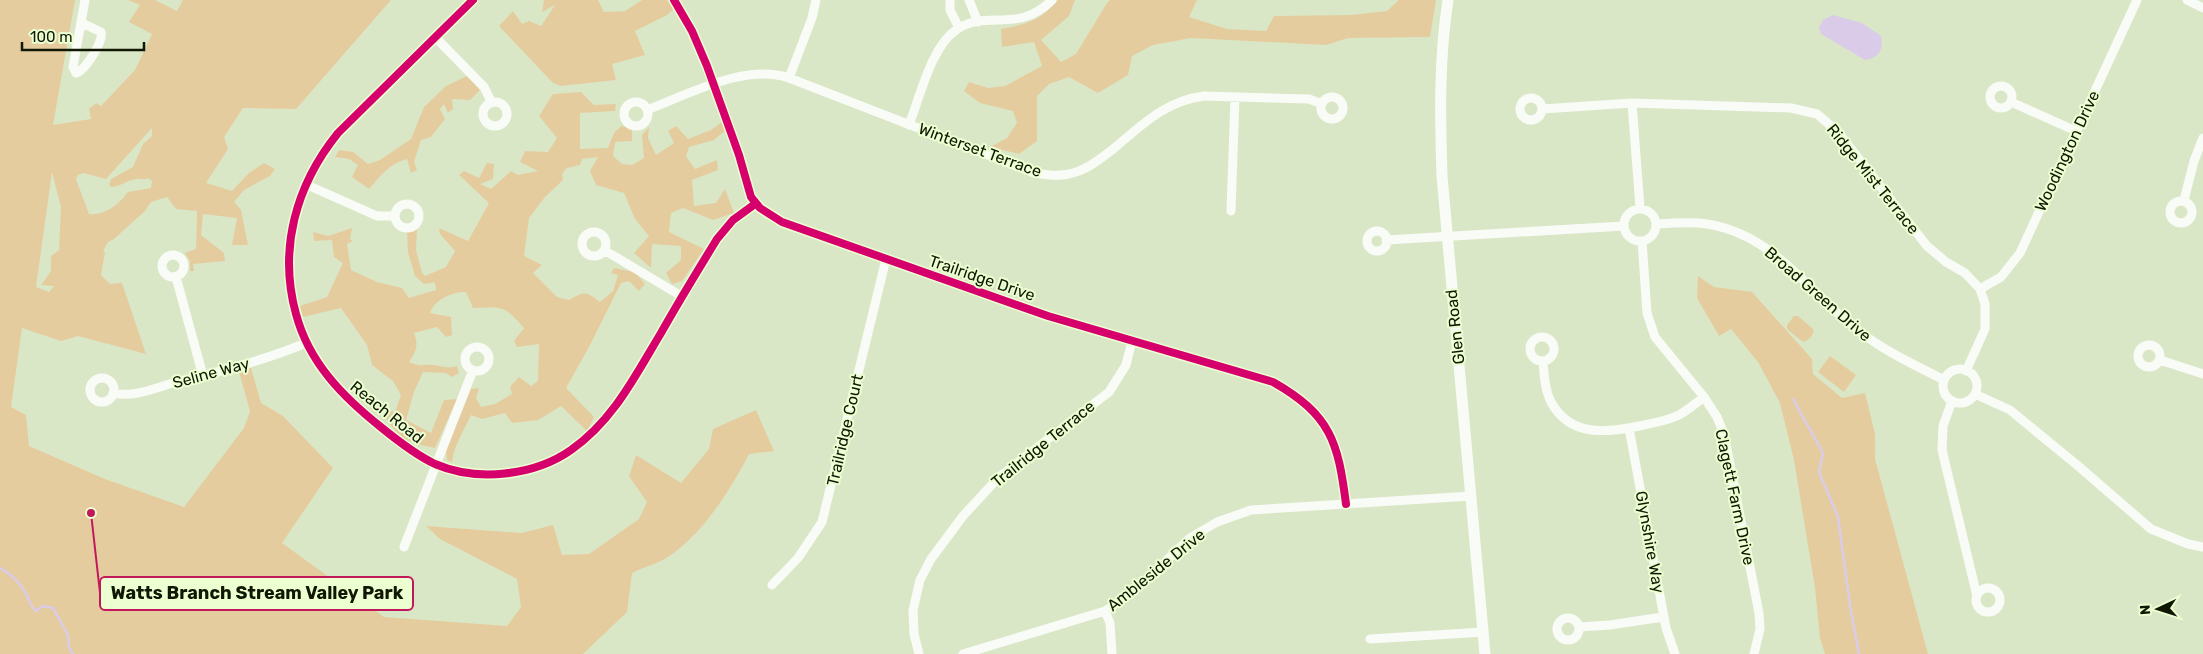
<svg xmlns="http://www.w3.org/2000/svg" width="2203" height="654" font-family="Rubik,sans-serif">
<rect width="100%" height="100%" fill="#dae7c7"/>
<!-- green -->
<path fill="#e5cc9f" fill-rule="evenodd" d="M0 0H75L53 125 91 119 89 109 96 103 101 106 135 70 152 34 129 22 140 5 128 0H155L177 11 183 0H391L296 109 243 108 224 137 228 149 206 183 232 191 249 173 264 163 275 169 270 176 244 190 234 202 241 210 248 245H232L237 218 203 214 201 235 224 253 225 261 193 264 194 271H190V261L185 253 196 249 197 211 176 209 167 197 151 202 145 211 114 239 108 242 103 251 105 252 101 275 110 284 122 283 146 354 78 336 61 341 22 328 11 407 26 415 29 446 105 479 184 507 244 428 250 411 239 372 251 368 261 403 283 416 333 468 282 543 384 617 507 626 521 607 517 579 440 539 426 526 522 533 553 525 562 555 589 554 639 519 647 502 629 476 636 455 681 483 709 449 713 429 756 410 774 451 749 454C731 489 704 532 671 555 660 563 644 567 632 573L627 612 583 654H0ZM152 128V136L143 144 133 167 111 179 109 184 111 187C120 187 127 180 136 179 142 178 143 181 148 178L152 181 151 188 128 192C119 204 105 216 89 214L76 179 78 175 83 173 106 179ZM52 172 61 207 59 250 51 256V271L41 285 54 286 49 292 36 287Z
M544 0H598L604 12 625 11 642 0H667L674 9 667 15 635 31 645 55 612 64 616 80 561 86 553 83 499 26 513 11 522 24 529 21 541 26 555 5 542 12Z
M1058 0H1075L1069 16 1041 40 1061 62 1076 54 1107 3 1110 0H1197L1189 17 1227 29 1266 31 1274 16 1351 15 1387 11 1399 0H1436L1430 37 1348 38 1326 45 1191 38 1153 45 1132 56 1128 75 1098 93 1069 77 1049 84 1037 96V141L1019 154 990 147 1007 138 1017 123 1013 111 980 103 964 91 969 82 988 88 1005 86 1042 66 1034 42 1002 47 1001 29C1027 24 1040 21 1058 0Z
M467 76 480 90 470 100 452 99 453 109 448 113 444 104 440 109 445 119 431 137 421 140 414 162 417 170 411 173 407 159C389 164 381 175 369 189L352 177 358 165 349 159 335 157 339 150 353 152 368 164 380 160 411 139 424 107 446 86Z
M581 92 594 105 616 104 615 111 580 113V149L608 148 614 133 621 126 632 129V141L615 142 613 156 622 164 632 165 644 158 642 135 649 127 648 138 656 155 674 143 668 131 676 126 688 139 711 130 722 122 726 130 714 140 689 147 686 156 695 169 717 160 718 170 692 180 694 206 716 203 725 189 734 213 713 220 683 208 671 213 669 232 704 249 682 281 672 284 666 273 681 260V246L652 244 651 268 634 253 649 236 635 219 624 193 596 185 590 171 598 157 582 159 580 165 567 168 562 174 563 180 545 197 529 218 524 256 542 265 533 273 557 297 569 300C584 291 586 291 600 302L613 291 618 275 611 273 614 268 635 272 645 284 639 291 629 281 621 283 589 347 566 388 594 417 587 431 561 406 538 420 512 423 505 413 482 419 471 415C464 431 454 445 452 462L447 460 446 450 471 389 479 388 476 398 481 407 495 404 512 394 510 387 519 377 531 386 538 381 539 344 517 347 514 341 524 328C504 305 503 307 473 308L466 292C452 292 435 299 430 313L451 317 452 335 446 337 437 327 414 333C419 345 416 351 409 362 424 368 420 364 433 365 444 366 446 369 457 366L459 373 452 377 446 373 423 372 414 392 406 420 431 433 444 400 457 399 435 448C403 442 397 436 380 409L395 412 401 395 393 381 372 365 367 345 341 308 303 317 300 306 327 297 343 263 334 257 332 240 314 241 313 232 328 236 352 228 350 239 353 241 347 244 351 270 377 282 402 288 409 298 436 290 435 282 424 284 415 276 408 252 407 230 417 228 416 250 422 273 425 276 446 267 455 251 440 234 439 228 468 241 489 203 459 175 464 171 479 178 487 163 494 164 493 179 480 184 491 189 511 171 518 175 538 171 520 162 525 151 548 152 557 138 539 116 553 94Z
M1698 276 1714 287 1752 292 1812 359 1813 374 1842 398 1865 393 1875 434V459L1928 654H1825L1820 638 1815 588 1794 460 1780 403 1758 362 1731 329 1719 336 1697 298Z
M1794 316H1798L1814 330C1813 336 1808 341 1803 342L1787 329V325Z
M1830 356 1856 375 1844 392 1818 372Z"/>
<!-- water -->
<path fill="#dacce9" d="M1833 15 1862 23 1881 36C1884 49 1879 58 1865 60L1821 34 1819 28 1823 20Z"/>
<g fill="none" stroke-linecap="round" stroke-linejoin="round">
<!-- stream -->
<path stroke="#dacce9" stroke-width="2.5" d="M1793 399 1823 453 1819 472 1838 517 1850 606 1859 654
M0 568C12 574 20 582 26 594 30 600 30 606 36 611L43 606 53 608 68 635 69 648 73 654"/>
<!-- minor -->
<path stroke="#f9fbf7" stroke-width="9" d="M473 0 338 133C296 185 278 249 296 314 309 363 343 397 382 428 398 441 416 455 435 464 477 482 534 476 571 450 613 421 635 376 661 333 679 301 698 270 717 239L733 220 755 204
M674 0 692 31 707 66 739 155 751 197 760 208 782 222 1048 316 1273 382C1331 415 1338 442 1346 504
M950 0V10L959 28
M969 0 978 22
M2187 0 2203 8
M82 23 101 32C104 41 85 71 76 73L73 67 85 0
M435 37 484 87 492 103
M789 78 812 18 816 0
M1990 97a11 11 0 1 1 22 0a11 11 0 1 1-22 0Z
M1321 108a11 11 0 1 1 22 0a11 11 0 1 1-22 0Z
M1520 109a11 11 0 1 1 22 0a11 11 0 1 1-22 0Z
M2011 102 2076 131
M624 114a12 12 0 1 1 24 0a12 12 0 1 1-24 0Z
M483 114a12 12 0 1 1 24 0a12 12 0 1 1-24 0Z
M1632 103 1640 208
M1542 109 1632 103 1791 108 1817 114 1838 132 1927 246 1946 262 1965 273 1980 289 1985 304V329L1966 371
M647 110C689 94 745 63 789 78L1034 173C1047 175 1060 177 1073 173 1088 169 1100 159 1112 150 1142 125 1165 101 1204 96L1309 99 1322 104
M909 125C920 97 931 47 956 30 987 8 1017 35 1052 0
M305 184 377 216H395
M2184 200 2194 161 2203 138
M2170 212a11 11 0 1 1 22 0a11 11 0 1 1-22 0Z
M395 216a12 12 0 1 1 24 0a12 12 0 1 1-24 0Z
M1624 225a16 16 0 1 1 32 0a16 16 0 1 1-32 0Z
M1231 211 1235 97
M1657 224C1671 223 1685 222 1699 223 1772 230 1805 290 1859 331 1884 351 1915 365 1944 380
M1367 241a10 10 0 1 1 20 0a10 10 0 1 1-20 0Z
M582 244a12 12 0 1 1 24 0a12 12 0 1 1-24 0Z
M1386 240 1624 226
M1642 241 1647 313 1655 337 1704 397 1717 417 1724 434 1759 613 1760 629 1754 654
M604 250 683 297
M162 266a11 11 0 1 1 22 0a11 11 0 1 1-22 0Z
M176 277 203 376
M1980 289 2001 277 2020 253 2137 0
M1530 349a12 12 0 1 1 24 0a12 12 0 1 1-24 0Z
M2138 356a11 11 0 1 1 22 0a11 11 0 1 1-22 0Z
M465 359a12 12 0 1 1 24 0a12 12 0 1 1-24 0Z
M2160 360 2203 374
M1543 361C1544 375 1545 390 1551 402 1570 437 1606 433 1639 426 1653 423 1667 421 1679 415 1688 410 1696 403 1704 397
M1943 386a17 17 0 1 1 34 0a17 17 0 1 1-34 0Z
M90 390a12 12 0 1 1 24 0a12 12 0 1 1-24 0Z
M113 393C132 398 155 388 173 383 218 372 263 361 306 343
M1975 394 2010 410 2077 465 2151 529 2188 544 2203 547
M1952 401 1943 426 1942 450 1977 596
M1629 428 1666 628 1675 654
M404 547 473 370
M772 585 798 558 822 522 886 259
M1976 600a12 12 0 1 1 24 0a12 12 0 1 1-24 0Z
M1105 611 1110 623 1112 654
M1557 629a11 11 0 1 1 22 0a11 11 0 1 1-22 0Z
M1579 627 1610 625 1663 617
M1370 639 1484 632
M919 654 914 634 913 610 920 580 931 559 963 516 999 477 1109 392 1126 365 1132 341
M963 654 1105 611 1132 593 1190 538 1217 522 1251 510 1471 496"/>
<!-- major -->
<path stroke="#f9fbf7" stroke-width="11" d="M1448 0C1439 58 1440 117 1442 176L1485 654"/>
<!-- cycleway casing -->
<g stroke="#ecffd1" stroke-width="11">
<path id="cycleway" d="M473 0 338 133C296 185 278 249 296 314 309 363 343 397 382 428 398 441 416 455 435 464 477 482 534 476 571 450 613 421 635 376 661 333 679 301 698 270 717 239L733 220 755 204
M674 0 692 31 707 66 739 155 751 197 760 208 782 222 1048 316 1273 382C1331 415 1338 442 1346 504"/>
</g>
<!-- cycleway -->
<use href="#cycleway" stroke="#d6006c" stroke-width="8"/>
</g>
<g text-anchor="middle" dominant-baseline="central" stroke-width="4" stroke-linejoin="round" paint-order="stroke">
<!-- street labels -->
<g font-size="16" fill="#101703" stroke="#ecffd1">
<text transform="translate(980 150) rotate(20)">Winterset Terrace</text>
<text transform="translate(2067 151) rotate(-65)">Woodington Drive</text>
<text transform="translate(1873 179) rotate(51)">Ridge Mist Terrace</text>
<text transform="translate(982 278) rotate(19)">Trailridge Drive</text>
<text transform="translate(1818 294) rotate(41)">Broad Green Drive</text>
<text transform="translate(1455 327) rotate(-96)">Glen Road</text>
<text transform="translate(211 373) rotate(-15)">Seline Way</text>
<text transform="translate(387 412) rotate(39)">Reach Road</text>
<text transform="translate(845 430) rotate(-77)">Trailridge Court</text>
<text transform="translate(1043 444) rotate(-39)">Trailridge Terrace</text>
<text transform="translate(1735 497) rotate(78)">Clagett Farm Drive</text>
<text transform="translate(1650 542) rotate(80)">Glynshire Way</text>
<text transform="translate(1156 570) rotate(-39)">Ambleside Drive</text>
</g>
</g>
<!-- callouts -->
<path fill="none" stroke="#c2185b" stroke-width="2" d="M91 513L100 593"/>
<circle fill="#c2185b" stroke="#ecffd1" stroke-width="2" cx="91" cy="513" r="5"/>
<rect fill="#ecffd1" stroke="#c2185b" stroke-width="2" x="100" y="577" width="313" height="33" rx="5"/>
<g font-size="18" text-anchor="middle" font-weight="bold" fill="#101703">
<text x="257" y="599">Watts Branch Stream Valley Park</text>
</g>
<!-- north arrow -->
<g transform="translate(2158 609) rotate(266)" stroke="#ecffd1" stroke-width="4" paint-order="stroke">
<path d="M0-4L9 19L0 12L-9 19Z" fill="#101703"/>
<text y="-8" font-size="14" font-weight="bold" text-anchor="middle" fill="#101703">N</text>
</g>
<!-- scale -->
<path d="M22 42v8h122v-8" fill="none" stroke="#101703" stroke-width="2.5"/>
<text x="30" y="42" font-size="15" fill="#101703" stroke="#ecffd1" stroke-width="4" paint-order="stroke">100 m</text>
</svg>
